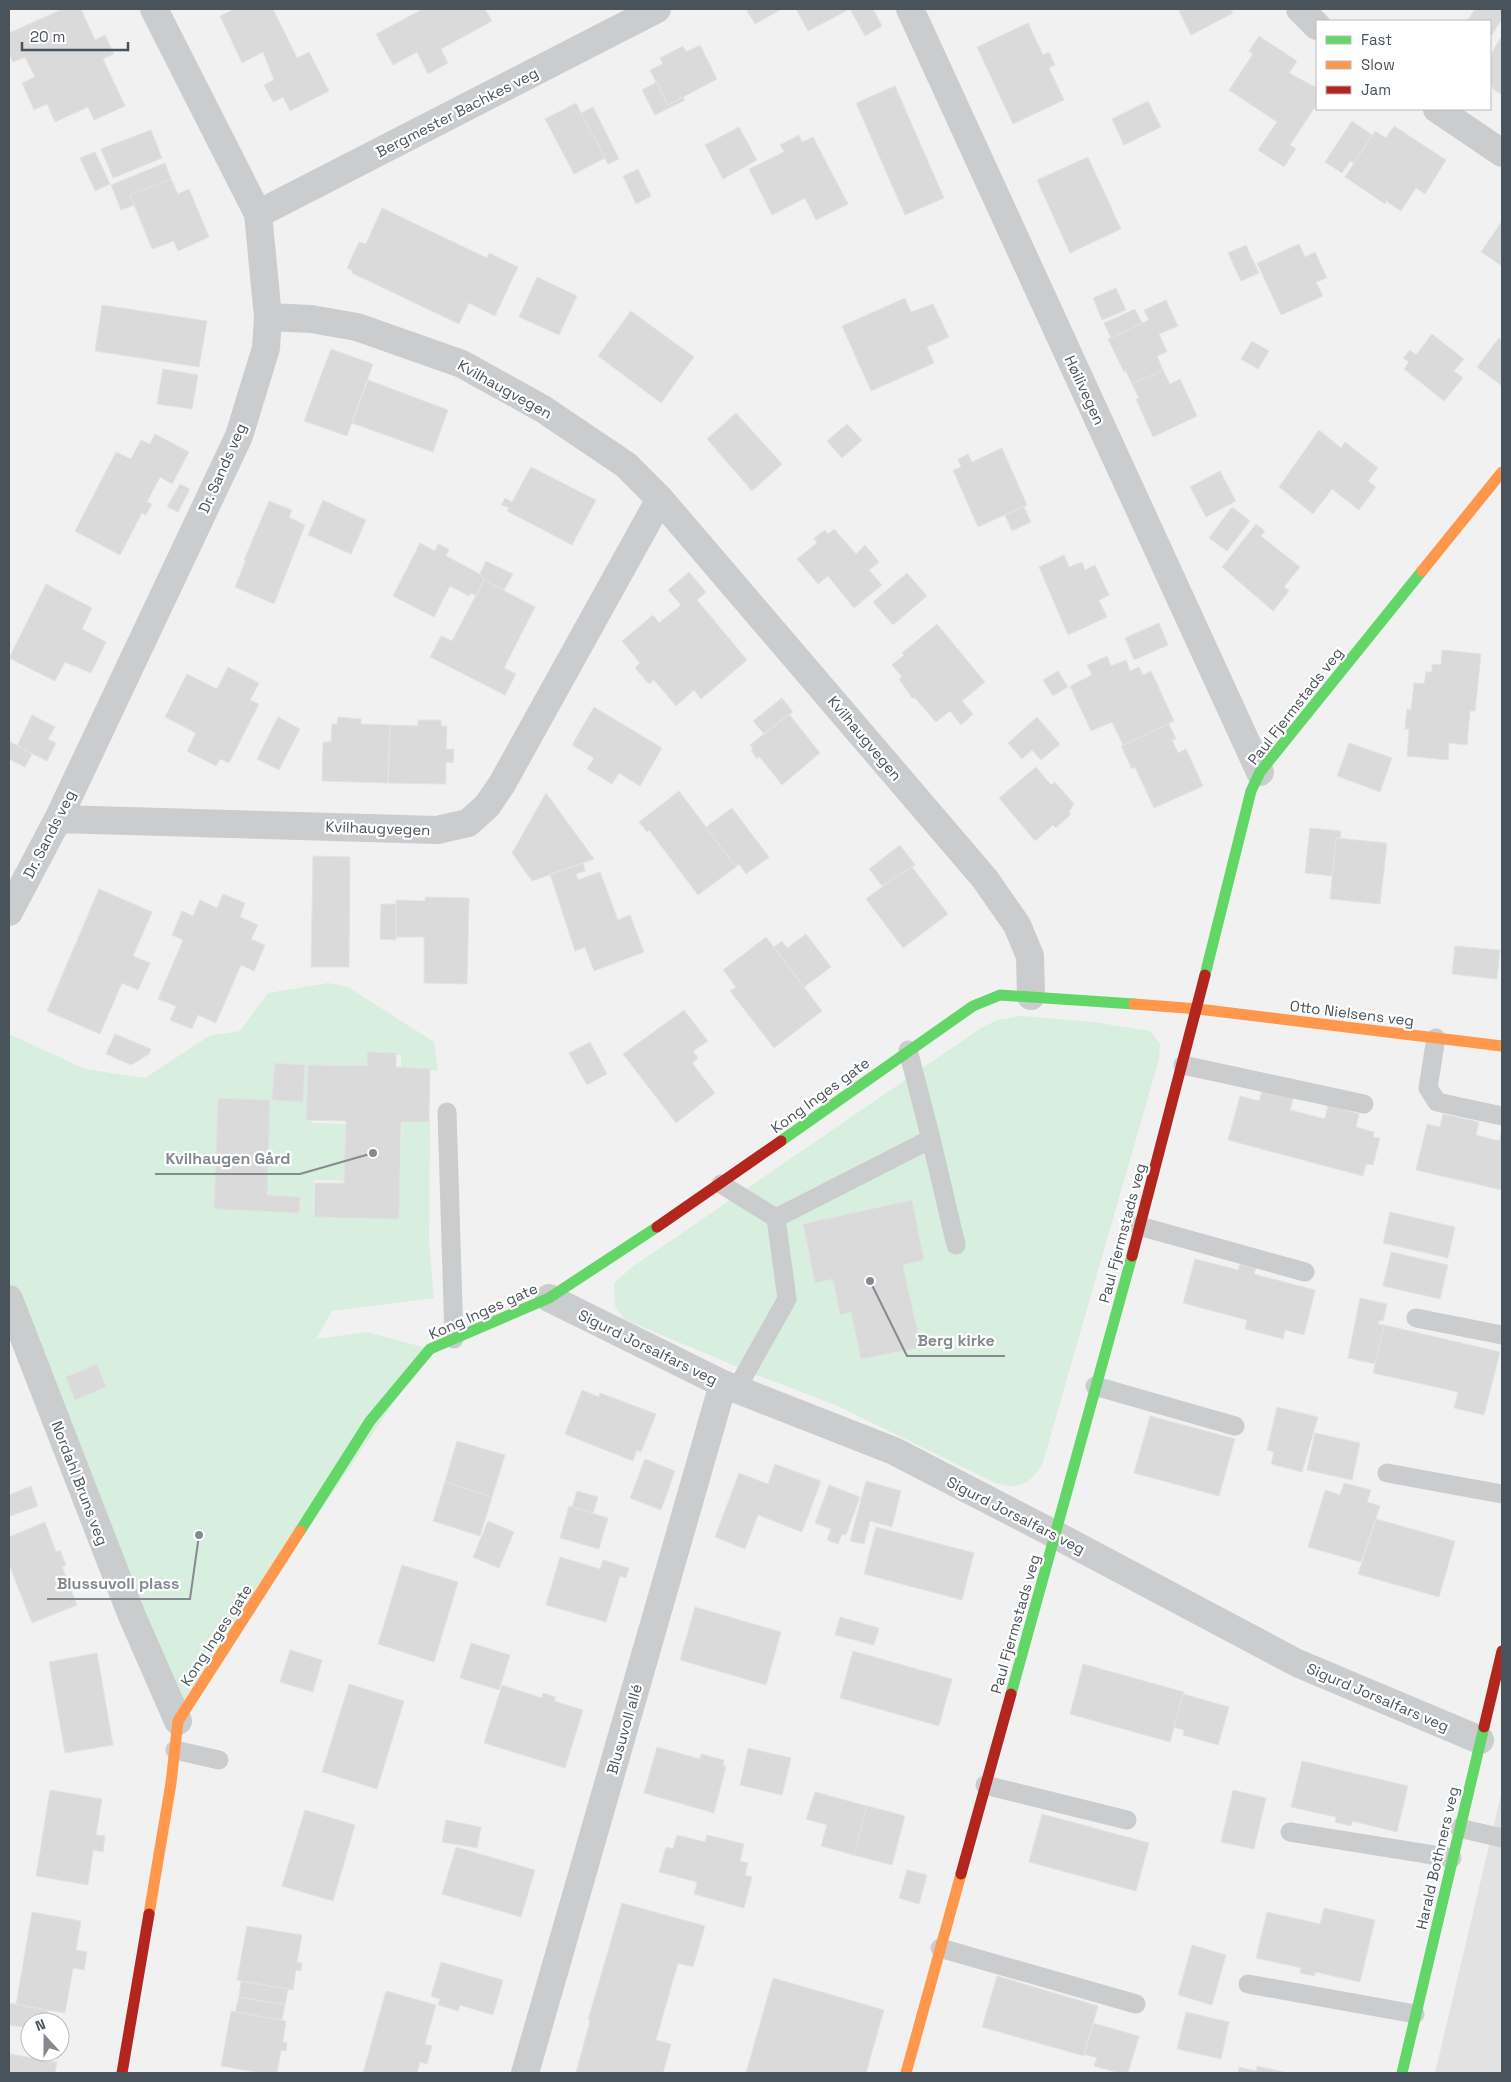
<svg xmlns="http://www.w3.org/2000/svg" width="1511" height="2082" font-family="'Space Grotesk',sans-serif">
<rect width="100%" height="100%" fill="#f1f1f1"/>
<!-- education -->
<path fill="#e3e2e2" d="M1502 1791V2073H1435Z"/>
<!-- green -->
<path fill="#d8eedf" d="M328 983 348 987 434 1042 438 1070 401 1069V1055L372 1054 371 1068 313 1067 312 1123 348 1124 347 1181 314 1180 313 1214 399 1216 402 1121 430 1122 429 1243 434 1298 332 1311 316 1339 367 1332 430 1349 178 1721 9 1299V1034L85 1069 145 1078 209 1036 240 1031 268 993Z
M1021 1016 1093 1022 1150 1031 1160 1044 1159 1059 1043 1462C1031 1485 1017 1491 993 1482L838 1406 754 1374 624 1319 615 1306 614 1283 631 1268 981 1028 997 1020Z"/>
<!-- building -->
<path fill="#dadadb" stroke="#e2e3e3" d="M63 9H81L95 40 105 35 114 54 103 59 125 106 94 120 88 107 55 122 47 104 34 110 22 83 35 77 25 57 13 62 9 54V33Z
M235 9H273L297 58 309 52 329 91 290 111 283 97 273 102 264 85 274 80 263 52 242 63 220 16Z
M423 9H485L492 21 441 49 448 63 428 74 417 52 393 65 376 34Z
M746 9H782L755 24Z
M796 9H850L808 31Z
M850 9H873L882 26 865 36Z
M1178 9H1230L1233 13 1191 35Z
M1475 9H1502V19L1490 38V21H1467Z
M1028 23 1043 55 1049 52 1055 65 1049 68 1064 100 1013 124 977 47Z
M1259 36 1297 61 1289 73 1317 88V104L1290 145 1296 149 1284 167 1258 150 1277 122 1229 90 1253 54 1249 51Z
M1502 36V95L1492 88 1493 86 1490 83V55Z
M700 45 717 79 668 105 650 70 663 64 660 58 683 46 686 52Z
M657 82 668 105 683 97 685 100 655 115 642 90Z
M895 86 944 198 905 215 856 103Z
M1148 101 1161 127 1124 145 1112 119Z
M576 103 605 158 574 174 545 119Z
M593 107 619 159 608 164 581 113Z
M1352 121 1372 135 1354 163 1350 161 1342 173 1325 162Z
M1394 126 1446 160 1425 194 1416 188 1401 211 1386 201 1385 204 1345 177 1375 131 1386 138Z
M739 127 757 160 723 179 705 145Z
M151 130 162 158 113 178 101 149Z
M799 135 802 142 813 137 848 204 816 220 805 198 772 215 749 169 782 153 784 151 780 145Z
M95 152 110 184 95 191 80 158Z
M1088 157 1121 229 1070 253 1037 180Z
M165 163 171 179 130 195 134 205 121 210 111 185Z
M638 169 651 196 636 204 623 176Z
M171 179 178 194 189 189 209 237 178 251 174 241 152 249 130 195Z
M382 208 487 258 489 253 518 267 495 316 469 303 459 324 352 273 353 271 347 268 359 242 366 244Z
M1502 221V266L1481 252Z
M1299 244 1305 257 1315 252 1327 278 1316 282 1323 296 1281 315 1257 263Z
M1246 245 1259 273 1241 281 1228 253Z
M537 277 577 296 559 335 519 317Z
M1116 288 1126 310 1102 320 1093 298Z
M905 298 911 312 933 304 949 337 927 347 934 363 871 391 842 326Z
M1166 300 1178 326 1159 334 1167 352 1157 356 1163 370 1132 384 1126 371 1124 372 1108 339 1149 320 1144 310Z
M102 305 207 321 199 367 95 351Z
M1135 309 1142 323 1111 338 1104 323Z
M631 311 694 357 661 403 598 356Z
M1432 334 1464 359 1454 371 1463 378 1444 401 1404 369 1409 362 1403 358 1410 350 1416 355Z
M1499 338 1502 340V386L1477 367Z
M1252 341 1269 351 1258 369 1241 359Z
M331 349 373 364 347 436 304 421Z
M163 369 198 375 192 409 157 404Z
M1163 370 1170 384 1180 379 1197 416 1153 437 1136 399 1139 398 1132 384Z
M368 380 448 410 433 452 352 423Z
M736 413 782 464 752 491 707 439Z
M847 424 862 440 842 458 827 441Z
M1319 430 1341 448 1345 442 1378 468 1368 481 1376 487 1359 510 1332 489 1313 514 1279 487Z
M155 434 189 452 172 484 160 477 147 502 152 504 146 515 142 513 120 555 75 531 116 452 131 459 141 440 150 444Z
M1002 448 1027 505 978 527 953 470 961 467 958 459 968 454 972 462Z
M531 467 596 500 572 545 507 511 509 508 501 505 505 498 512 502Z
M1220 471 1236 501 1206 517 1190 487Z
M180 484 190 489 178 512 167 507Z
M323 500 366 520 351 554 308 535Z
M269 501 292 510 289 517 305 525 274 604 235 587 246 560H244Z
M1024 507 1031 522 1012 531 1005 515Z
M1232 507 1250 521 1227 551 1209 538Z
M1256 524 1265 531 1261 536 1300 567 1284 587 1289 591 1273 611 1222 567Z
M834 529 856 554 865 545 879 562 869 570 882 585 854 608 828 576 818 584 797 559 817 543 814 538 825 530 828 534Z
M420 543 435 551 438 544 449 549 446 556 480 574 484 580 476 596 470 593 469 596 450 586 434 617 393 596Z
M1064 555 1069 567 1082 562 1085 570 1095 565 1109 595 1099 600 1107 617 1068 635 1039 567Z
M486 561 513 574 504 590 484 580 480 574Z
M689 572 706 592 697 600 747 660 701 699 694 690 676 706 654 680 649 684 635 668 640 663 622 641 653 615 659 623 681 605 668 590Z
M907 573 927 596 893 625 873 602Z
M484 580 535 607 504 668 516 674 505 695 430 657 441 636 452 641Z
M46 584 92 608 82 629 106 642 91 673 65 662 55 681 9 658Z
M1159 623 1168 645 1134 660 1125 638Z
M937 624 985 682 962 701 973 714 961 725 950 711 936 722 915 698H912L899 679 902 677 892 665 904 655 902 653Z
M1442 650 1481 654 1475 711H1470L1467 745 1449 743 1448 760 1407 756 1409 729H1405L1407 709 1411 710 1414 683 1424 684 1426 672H1432V664L1441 665Z
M1107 656 1111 666 1126 660 1130 671 1139 667 1143 675 1151 671 1174 721 1123 745 1112 722 1091 731 1070 686 1092 675 1087 665Z
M228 667 259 683 250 700 259 704 229 763 220 759 216 766 187 751 196 733 165 717 187 674 217 689Z
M1058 671 1068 687 1053 696 1043 680Z
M782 698 793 712 764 734 753 721Z
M594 707 662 748 640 786 619 773 612 784 587 769 594 758 572 745Z
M789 714 820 753 782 785 759 756 757 759 751 750 753 749 750 745Z
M32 715 55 727 48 739 56 743 47 761 17 746Z
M278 717 300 729 279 770 257 759Z
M338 717 361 719V724L390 725 388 783 322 781 323 742H331L332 724H337Z
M1037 717 1060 744 1041 760 1032 750 1022 759 1008 743Z
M418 720H441V726H447L446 749H454L453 763 446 762V784L388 783 390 725 418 726Z
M1169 724 1176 739 1172 740 1178 753 1186 749 1203 786 1154 808 1135 767 1132 769 1121 746Z
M9 741 32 754 25 767 9 759Z
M1349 743 1392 758 1380 792 1337 776Z
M1036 767 1051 785 1055 782 1074 804 1069 812 1071 814 1056 828 1053 825 1035 841 999 798Z
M679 791 736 867 698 895 649 830 647 832 639 822Z
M546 793 594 859 532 881 512 853Z
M732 808 769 857 746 874 739 864 736 867 706 827Z
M1310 828 1341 831 1340 838H1336L1332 876 1305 873Z
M1336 838 1387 843 1380 904 1330 899Z
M900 845 915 865 882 886 869 869Z
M313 856 350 857 349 967H311Z
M583 863 585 871 576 874 578 880 600 872 618 920 630 915 644 952 594 971 585 947 575 951 550 874Z
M912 867 948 914 903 948 866 899 898 875Z
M99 889 152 912 133 956 150 963 138 990 122 983 100 1034 47 1011Z
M223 894 245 903 240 917 258 925 251 939 265 945 254 971 241 965 216 1023 198 1015 192 1029 170 1020 176 1006 158 999 183 940 172 935 182 911 193 916 200 900 217 908Z
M425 897 469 898 467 984 424 983V937H396V900L425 901Z
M381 904H396V940L380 939Z
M806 934 831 967 804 987 774 947 782 941 787 948Z
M766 937 822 1011 774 1048 730 991 736 987 723 970Z
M1455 946 1500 950 1497 979 1452 974Z
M684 1010 708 1041 693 1051 698 1058 692 1063 715 1093 676 1123 623 1054Z
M115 1034 151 1049 149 1054 131 1065 106 1054Z
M590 1042 607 1074 587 1085 569 1053Z
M367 1052 396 1053V1067L430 1069 429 1122H401L399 1219 314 1217 315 1183H344L346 1121 306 1120 308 1065 367 1066Z
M275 1063 305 1065 303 1102 272 1100Z
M1263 1088 1294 1096 1290 1110 1325 1119 1328 1105 1359 1114 1356 1127 1374 1132 1373 1137 1380 1138 1373 1165 1366 1164 1363 1176 1228 1140 1240 1096 1259 1101Z
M218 1098 270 1100 267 1195 300 1197 299 1213 214 1209Z
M1443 1114 1479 1122 1476 1135 1499 1141 1502 1128V1190L1416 1170 1427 1124 1440 1127Z
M912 1200 924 1260 903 1265 921 1347 861 1359 851 1312 840 1315 833 1279 815 1283 803 1224Z
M1390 1212 1455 1227 1448 1258 1383 1243Z
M1391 1252 1448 1265 1440 1299 1383 1286Z
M1195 1259 1238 1270 1240 1264 1256 1268 1254 1274 1315 1290 1304 1335 1285 1330 1283 1339 1245 1329 1247 1320 1183 1303Z
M1360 1298 1387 1304 1383 1321 1380 1320 1378 1324 1384 1325 1375 1364 1348 1358Z
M1384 1325 1500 1352 1484 1415 1454 1408 1458 1392 1373 1373Z
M97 1364 106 1387 75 1400 66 1377Z
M582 1390 599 1397 600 1393 656 1414 641 1452 637 1450 633 1461 565 1434Z
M1277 1407 1318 1417 1302 1472 1271 1464 1274 1452 1267 1450Z
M1150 1416 1235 1439 1219 1496 1134 1473Z
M1315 1433 1360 1443 1352 1480 1307 1470Z
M457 1441 505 1455 492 1497 445 1482Z
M645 1459 675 1471 661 1510 630 1498Z
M775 1464 821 1481 802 1532 758 1515 745 1549 715 1537 739 1473 768 1484Z
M866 1481 901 1491 892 1527 870 1521 864 1544 850 1541Z
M445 1482 492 1497 480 1536 433 1521Z
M1344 1483 1371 1490 1367 1502 1380 1506 1361 1562 1308 1547 1325 1490 1340 1495Z
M829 1485 860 1497 846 1535 842 1534 838 1544 827 1540 831 1529 815 1523Z
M31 1486 38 1506 10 1516 9 1495Z
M577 1491 598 1497 593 1513 572 1507Z
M569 1506 608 1518 599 1549 560 1538Z
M1376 1519 1455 1541 1439 1597 1358 1574Z
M488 1521 514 1532 499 1568 473 1557Z
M45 1522 56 1552 60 1550 66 1565 62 1567 77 1605 32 1623 9 1564V1537Z
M876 1527 974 1553 962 1600 864 1574Z
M560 1557 600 1569 603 1560 629 1568 626 1578 620 1576 606 1622 546 1605Z
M402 1565 458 1582 434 1662 378 1644Z
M695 1607 781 1632 766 1685 680 1660Z
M840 1617 879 1628 874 1645 835 1635Z
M471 1643 510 1655 499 1690 460 1678Z
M290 1650 322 1660 313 1692 280 1682Z
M853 1651 952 1679 939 1726 840 1698Z
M97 1653 113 1745 65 1753 49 1662Z
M1083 1664 1184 1692 1170 1742 1070 1714Z
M349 1684 404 1701 377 1789 322 1772Z
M502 1685 542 1698 543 1693 556 1697 554 1701 583 1710 565 1768 484 1743Z
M1183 1694 1229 1707 1218 1745 1183 1735 1184 1730 1174 1727Z
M657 1747 700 1759 701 1754 724 1760 723 1766H726L714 1813 644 1793Z
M748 1748 791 1758 782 1795 740 1785Z
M1302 1761 1408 1786 1397 1832 1352 1821 1351 1826 1335 1822 1336 1817 1291 1807Z
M50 1790 102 1799 96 1835 105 1836 103 1852 93 1850 88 1885 36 1876Z
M1233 1790 1266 1798 1254 1849 1221 1842Z
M815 1792 867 1806 854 1855 821 1846 827 1825 806 1819Z
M867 1806 905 1816 892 1865 854 1855Z
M305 1810 355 1825 333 1901 282 1886Z
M1042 1814 1149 1843 1136 1891 1029 1862Z
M446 1820 481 1827 477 1848 442 1842Z
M677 1835 705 1842 707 1835 744 1844 740 1861 748 1863 745 1875 752 1877 744 1908 694 1894 697 1882 659 1872 666 1847 673 1849Z
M456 1847 535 1870 521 1917 442 1894Z
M907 1870 927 1875 919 1904 899 1898Z
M622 1903 705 1926 693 1967 678 1963 656 2040 671 2044 663 2073H576L590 2021 588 2020Z
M1324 1908 1375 1920 1360 1982 1315 1972V1976L1300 1973 1301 1968 1256 1958 1267 1912 1320 1924Z
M32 1912 81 1921 76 1950 87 1952 84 1970 73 1968 65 2013 16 2005Z
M247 1926 302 1935 297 1962 302 1963 301 1971 296 1970 293 1990 237 1980Z
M1192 1945 1226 1955 1212 2005 1178 1995Z
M441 1962 503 1980 493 2015 460 2005 458 2011 438 2005 440 1999 431 1996Z
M997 1976 1098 2006 1084 2056 982 2027Z
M773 1978 884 2010 866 2073H746Z
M241 1981 288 1989 285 2005 239 1997Z
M386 1991 436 2005 425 2044 432 2046 427 2064 420 2062 417 2073H363Z
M239 1997 285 2005 282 2020 235 2012Z
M9 2003 48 2010 46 2022H30V2028L9 2025Z
M231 2011 286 2021 283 2042 287 2043 286 2051 281 2050 277 2073H260L221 2066Z
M1186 2012 1229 2022 1221 2059 1177 2049Z
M1093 2023 1139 2036 1128 2073H1119L1094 2066 1097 2058 1084 2054Z
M9 2054 57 2062 55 2073H9Z
M1257 2066 1288 2073H1238L1239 2067 1256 2071Z"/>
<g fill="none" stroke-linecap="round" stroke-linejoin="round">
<!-- lane -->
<path stroke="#cbccce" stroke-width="19" d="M1436 1038 1428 1088 1437 1102 1502 1116
M908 1050 931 1139 956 1245
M1183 1065 1364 1104
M447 1112 454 1339
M721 1184 776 1218
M1139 1226 1305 1272
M1416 1318 1502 1335
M1095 1386 1235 1426
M736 1390 787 1299 776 1218 931 1139
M1387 1473 1502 1494
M175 1750 219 1760
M985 1785 1127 1820
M1459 1828 1502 1838
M1290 1832 1452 1858
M940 1948 1136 2004
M1248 1984 1415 2014"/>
<!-- street -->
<path stroke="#cbccce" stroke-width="28" d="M910 9 1260 772
M1300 9 1317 26
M1437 109 1502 153
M258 214 657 9
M268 317 311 319 357 327 462 364 543 409 626 465 660 499 985 879 1017 925 1030 956 1031 996
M58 819 437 830 468 823 487 806 502 784 660 499
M9 912 58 819 239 436 266 348 268 317 258 214 154 9
M549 1298 723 1384 894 1451 1056 1535 1297 1663 1480 1740
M9 1299 132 1616 178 1721
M525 2073 723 1384"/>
<!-- fast -->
<path stroke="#63d668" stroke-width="11" d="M1205 975 1251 791 1260 772 1422 571
M781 1141 973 1006 1000 995 1134 1004
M300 1531 370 1421 430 1349 549 1298 657 1227
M1011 1694 1132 1256
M1402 2073 1484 1727"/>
<!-- slow -->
<path stroke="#ff974d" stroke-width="11" d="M1422 571 1502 472
M1134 1004 1198 1009 1502 1046
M149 1914 171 1783 178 1721 300 1531
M906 2073 961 1874"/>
<!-- jam -->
<path stroke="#b3261e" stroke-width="11" d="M657 1227 781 1141
M1132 1256 1205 975
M1484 1727 1502 1651
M961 1874 1011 1694
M122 2073 149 1914"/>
</g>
<g text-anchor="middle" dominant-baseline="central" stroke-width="4.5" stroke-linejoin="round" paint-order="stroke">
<!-- street labels -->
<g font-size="15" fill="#49535b" stroke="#fff">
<text transform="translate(457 112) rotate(-27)">Bergmester Bachkes veg</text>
<text transform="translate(505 389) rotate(29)">Kvilhaugvegen</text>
<text transform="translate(1085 390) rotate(65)">Høilivegen</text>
<text transform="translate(222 468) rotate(-66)">Dr. Sands veg</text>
<text transform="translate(1295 706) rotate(-52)">Paul Fjermstads veg</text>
<text transform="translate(865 738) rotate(50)">Kvilhaugvegen</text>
<text transform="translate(378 828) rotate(2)">Kvilhaugvegen</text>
<text transform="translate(49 834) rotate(-63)">Dr. Sands veg</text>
<text transform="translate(1352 1013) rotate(7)">Otto Nielsens veg</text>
<text transform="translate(820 1095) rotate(-36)">Kong Inges gate</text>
<text transform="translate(1122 1233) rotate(-75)">Paul Fjermstads veg</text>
<text transform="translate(483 1311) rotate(-24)">Kong Inges gate</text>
<text transform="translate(648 1347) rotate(26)">Sigurd Jorsalfars veg</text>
<text transform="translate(80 1483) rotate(69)">Nordahl Bruns veg</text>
<text transform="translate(1016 1515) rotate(27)">Sigurd Jorsalfars veg</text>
<text transform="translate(1015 1624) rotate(-74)">Paul Fjermstads veg</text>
<text transform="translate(216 1635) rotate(-57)">Kong Inges gate</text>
<text transform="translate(1378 1697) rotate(23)">Sigurd Jorsalfars veg</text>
<text transform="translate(624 1729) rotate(-74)">Blusuvoll allé</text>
<text transform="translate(1437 1858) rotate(-77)">Harald Bothners veg</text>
</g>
</g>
<!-- callouts -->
<path fill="none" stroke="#848a90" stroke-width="2" d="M373 1153L300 1174H155M870 1281L907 1356H1005M199 1535L190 1599H47"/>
<g fill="#848a90" stroke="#fff" stroke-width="2">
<circle cx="373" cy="1153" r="5"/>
<circle cx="870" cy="1281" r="5"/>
<circle cx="199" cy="1535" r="5"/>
</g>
<g font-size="16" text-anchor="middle" font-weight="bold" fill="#848a90" stroke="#fff" stroke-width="4.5" stroke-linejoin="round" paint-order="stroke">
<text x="228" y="1164">Kvilhaugen Gård</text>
<text x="956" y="1346">Berg kirke</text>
<text x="118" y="1589">Blussuvoll plass</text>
</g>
<!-- border -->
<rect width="1511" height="2082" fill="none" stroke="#49535b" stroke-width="20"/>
<!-- legend -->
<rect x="1316" y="20" width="175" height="90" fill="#ffffff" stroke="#b6babd"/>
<rect x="1326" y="36" width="25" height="8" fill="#63d668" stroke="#b6babd"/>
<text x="1361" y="45" font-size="15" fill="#49535b">Fast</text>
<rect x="1326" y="61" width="25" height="8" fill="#ff974d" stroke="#b6babd"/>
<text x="1361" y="70" font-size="15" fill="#49535b">Slow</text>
<rect x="1326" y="86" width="25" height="8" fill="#b3261e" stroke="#b6babd"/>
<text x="1361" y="95" font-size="15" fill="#49535b">Jam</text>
<!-- north arrow -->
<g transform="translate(45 2037) rotate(339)"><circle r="24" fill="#ffffff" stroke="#b6babd"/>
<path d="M0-4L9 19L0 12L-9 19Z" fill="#848a90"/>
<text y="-8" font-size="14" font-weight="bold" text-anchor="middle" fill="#49535b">N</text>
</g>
<!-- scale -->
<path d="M22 42v8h106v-8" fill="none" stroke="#49535b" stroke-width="2.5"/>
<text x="30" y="42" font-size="15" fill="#49535b" stroke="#ffffff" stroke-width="4" paint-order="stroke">20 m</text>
</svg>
